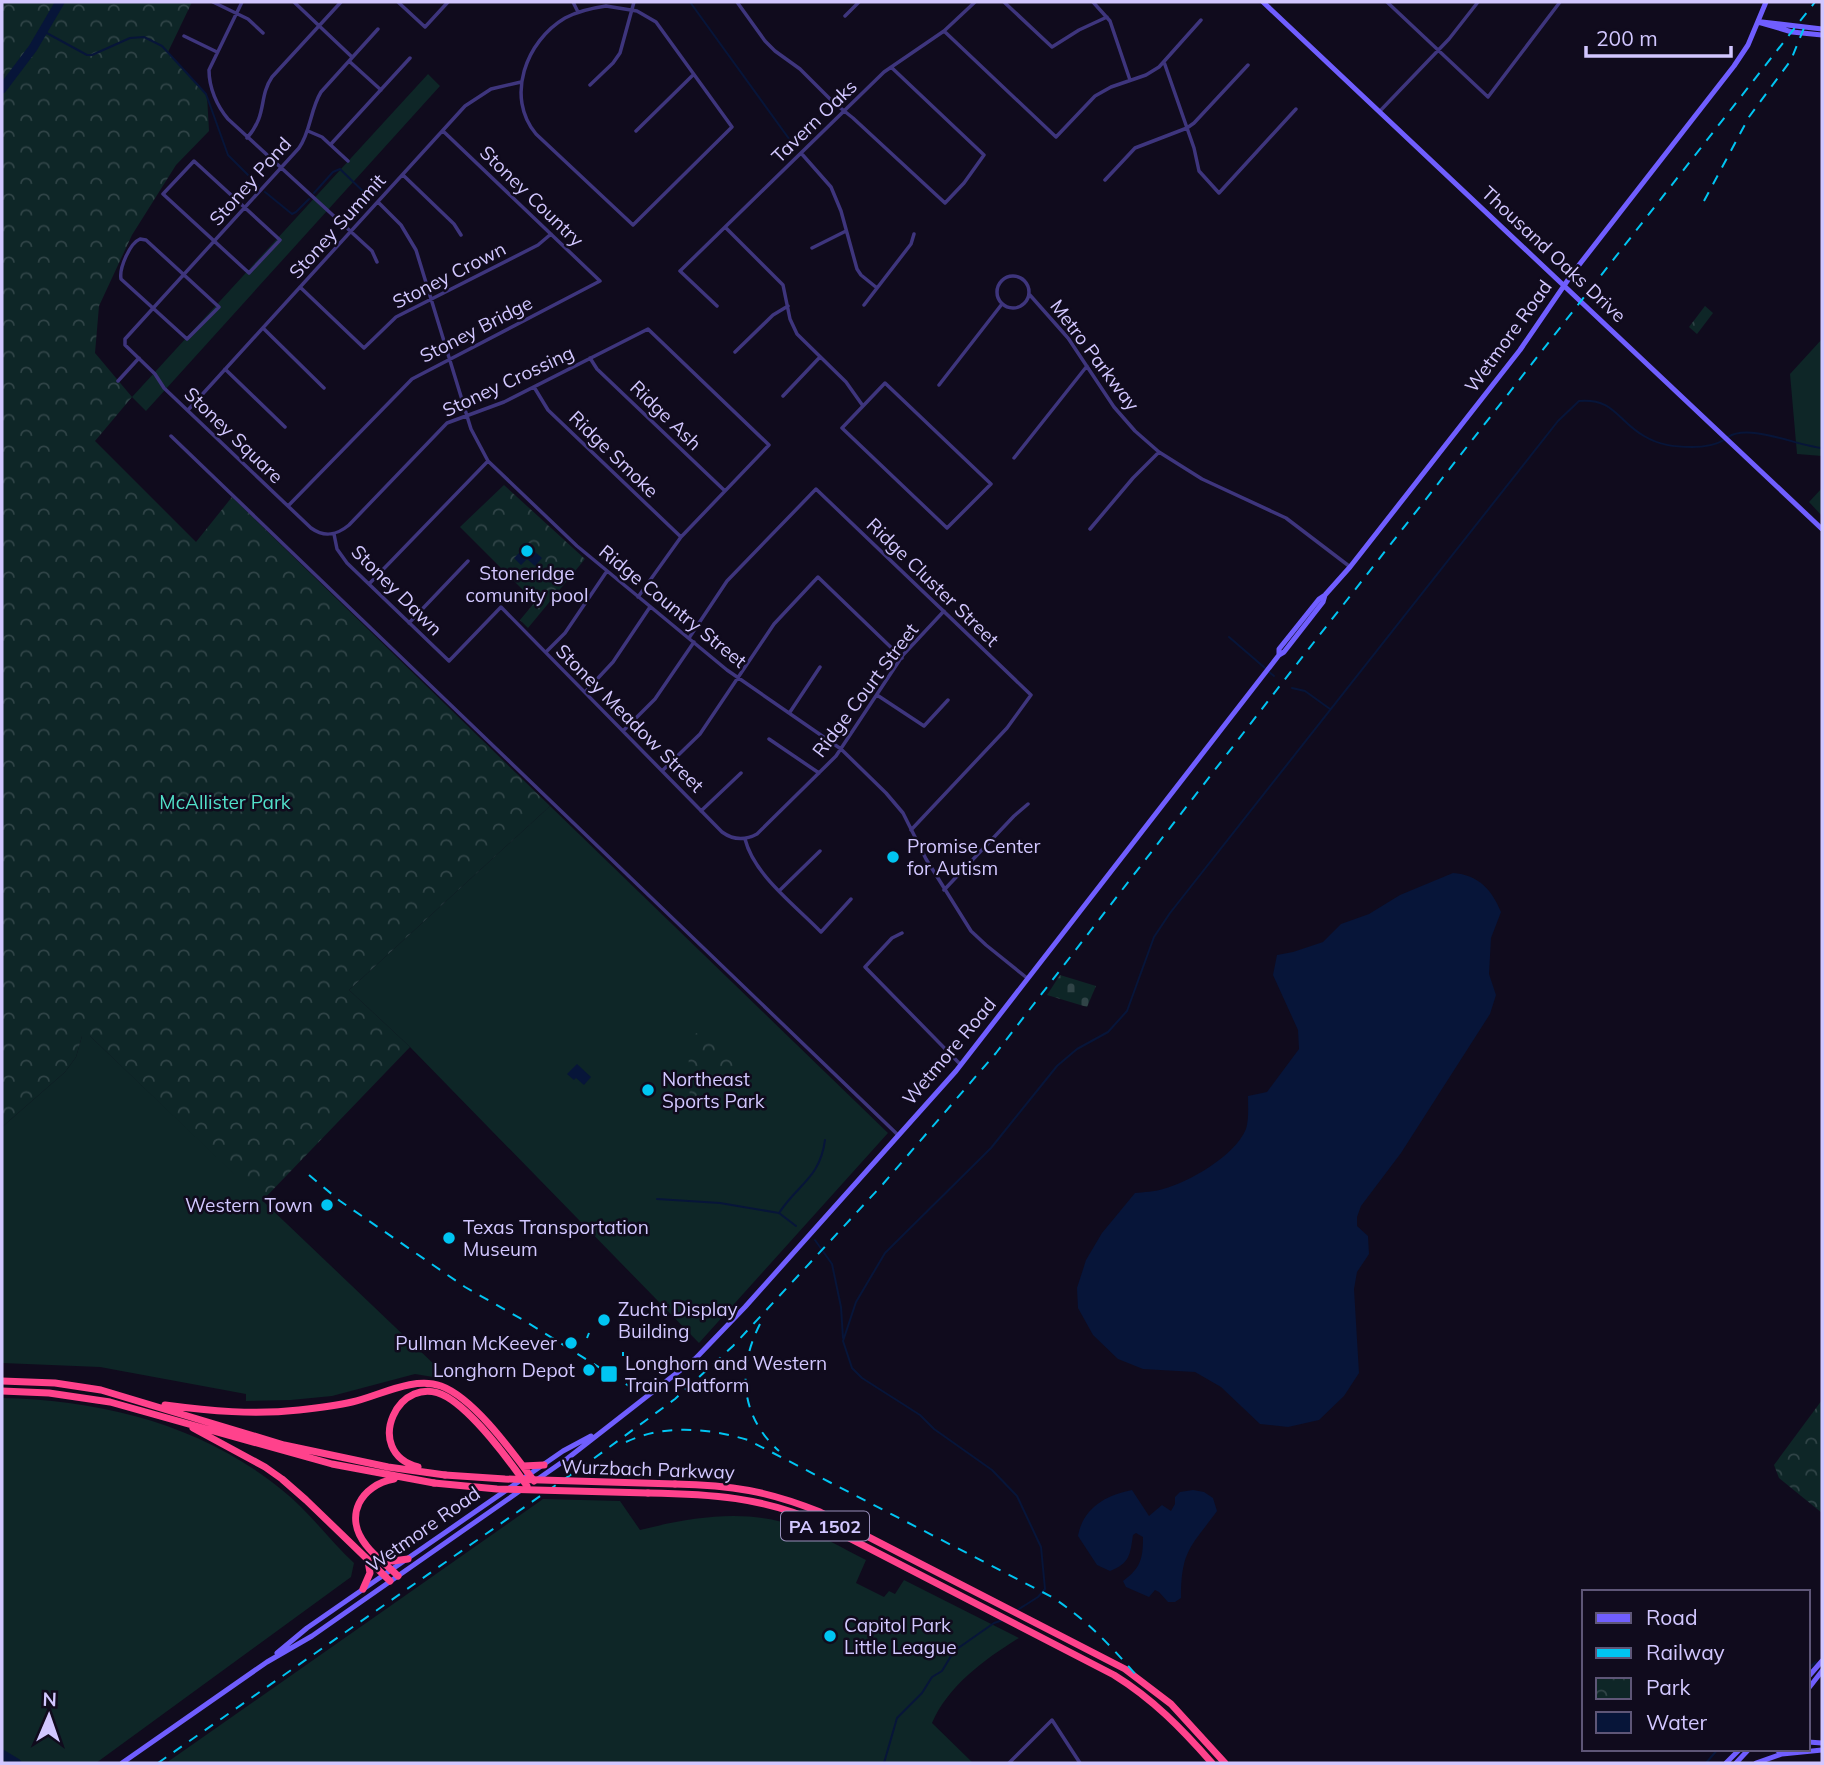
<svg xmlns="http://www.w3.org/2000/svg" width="1824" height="1765" font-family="Mulish,sans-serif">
<defs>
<pattern id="cemetery-stones" width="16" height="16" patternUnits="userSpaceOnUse" patternTransform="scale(1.75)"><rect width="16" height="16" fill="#0e2627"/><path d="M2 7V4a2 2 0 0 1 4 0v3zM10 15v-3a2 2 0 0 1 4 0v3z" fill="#304447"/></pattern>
<pattern id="park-crowns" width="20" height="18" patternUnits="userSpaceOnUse" patternTransform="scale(1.75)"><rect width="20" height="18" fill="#0e2627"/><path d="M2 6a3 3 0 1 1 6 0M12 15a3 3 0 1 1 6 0" fill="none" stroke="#304447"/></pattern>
</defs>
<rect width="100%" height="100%" fill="#100b1d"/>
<!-- green -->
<path fill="#0e2627" d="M428 74 440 86 146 411 132 397Z
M1822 339V456L1797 454 1790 374Z
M1822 488V516L1809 502Z
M550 806 888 1133 699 1343 410 1047 349 990Z
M82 1036H90L438 1368 439 1378 415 1374 332 1396 291 1400 246 1401V1394L100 1367 2 1363V1127L65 1072 76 1057Z
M2 1398C102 1400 203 1425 282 1490 309 1511 329 1540 354 1563L351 1577 96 1763H2Z
M543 1499 620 1501 640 1530C692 1517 747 1508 799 1527 822 1536 844 1549 866 1560L856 1583 884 1597 889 1591 895 1594 904 1580 1019 1638C985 1659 948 1686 932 1723L973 1763H166Z"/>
<!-- cemetery -->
<path fill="url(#cemetery-stones)" d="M1060 975 1096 986 1087 1007 1047 995Z"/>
<!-- park -->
<path fill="url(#park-crowns)" d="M2 2H192L168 52 207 96 209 131 176 165 132 235 99 306 95 353 132 397 95 441 196 542 232 497 550 806 349 990 410 1047 262 1201 90 1036H82L76 1057 65 1072 2 1127Z
M1705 306 1713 313 1697 334 1689 327Z
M504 485 585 559 528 628 520 620 535 602 460 527Z
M697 1033 716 1036 746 1062 707 1108 690 1107 688 1037Z
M1822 1400V1513L1779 1478 1774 1465Z"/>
<!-- water -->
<path fill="#071539" d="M527 545 542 558 535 566 527 559 521 565 514 558Z
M1453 873C1479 875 1492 890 1501 912L1491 938 1489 974 1496 995 1490 1014 1401 1153 1361 1206 1357 1217V1226L1368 1236 1369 1254 1357 1272 1354 1289 1359 1373 1344 1396 1319 1420 1288 1427 1260 1424 1221 1387 1195 1372 1143 1369 1118 1359 1093 1335 1078 1308 1077 1288 1086 1260 1102 1233 1135 1193C1144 1192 1154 1192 1163 1189 1189 1182 1235 1156 1246 1129 1249 1120 1248 1106 1248 1096L1267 1092 1299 1049 1298 1030 1273 975 1277 955 1293 952 1323 942 1341 924 1369 914 1400 895Z
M577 1064 591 1077 584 1085 576 1078 574 1080 567 1074Z
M1193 1490 1204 1492 1213 1498 1217 1511C1191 1547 1181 1550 1181 1598L1175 1602H1168L1159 1592 1155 1590 1149 1597 1126 1587 1123 1581C1141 1568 1143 1558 1143 1537L1136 1533 1133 1535C1130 1555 1130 1563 1110 1571L1097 1565 1078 1536C1083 1508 1106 1495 1132 1490L1149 1516 1162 1505 1171 1511 1175 1504V1497L1180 1492Z"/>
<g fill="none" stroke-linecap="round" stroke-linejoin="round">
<!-- stream -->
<path stroke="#071539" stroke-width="2" d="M690 2 795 147
M43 31 87 55H92L130 38 144 37 162 46 206 94 228 155 259 186
M265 192 292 214 296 212 309 199
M314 193 333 172 340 169 371 199
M1728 437C1749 423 1798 446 1822 448
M1229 637 1265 668
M1269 672 1274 676
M1292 688 1305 691 1330 709
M657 1199 720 1203 779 1213 796 1226
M779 1213C798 1184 820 1178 825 1140
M815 1240 832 1264 841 1307 843 1338
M1016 1611 1038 1597 1045 1589 1041 1547 1017 1496 992 1470 934 1429 920 1415 862 1378 852 1368 843 1341 856 1302 885 1253 991 1148 1057 1066 1077 1049 1108 1032 1127 1011 1154 937 1170 913 1558 421 1579 401C1615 398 1617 421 1644 436 1659 445 1674 447 1692 447 1703 447 1714 446 1724 440
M1810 1667 1816 1662
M884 1763 897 1718 922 1693 932 1677 942 1671 954 1651 994 1623 1003 1620
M1706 1763 1718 1749"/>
<!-- river -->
<path stroke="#071539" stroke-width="9" d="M2 89 33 48 60 2
M2 1754 17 1763"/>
<!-- street -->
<path stroke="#3e357d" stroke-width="3.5" d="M213 2 248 19 263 33
M242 2 209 70C209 88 217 106 228 119L372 251 377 262
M294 2 352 57
M398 2 425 27 448 2
M573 2 578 12
M737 2 765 41 775 51 800 69 833 102 853 118 945 203 964 183 984 155 891 67
M1004 2 1052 47 1079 30 1107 17
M1093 2 1110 21 1130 80
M1387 2 1488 97 1560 2
M606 6 637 11 656 22 732 127 633 225 536 134C505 97 526 41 565 18 578 11 592 8 606 6Z
M845 16 859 2
M378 29 321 92C310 110 311 131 299 148L125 339V345L155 374 164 388 311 528C325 538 337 535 349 525L447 423 504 402 648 329 769 445 681 537 638 597
M944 31 1056 137 1095 96 1111 87 1146 75 1159 67 1201 20
M184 36 217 52
M349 61 381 90
M1164 62 1194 148 1199 171 1219 193 1296 109
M590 85 613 63 620 53 634 2
M1380 111 1449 39 1478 2
M308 131 322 137 348 161
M636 131 693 75
M247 138C268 114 258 98 272 77L341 2
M331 144 410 58
M801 153 831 187 841 211 857 269 861 275 877 288
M194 161 280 240 249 273 163 194Z
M403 175 454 224 461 235
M1105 180 1135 148 1187 128 1194 123 1248 65
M378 202 401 225 416 250 471 429 488 461 577 546 727 670 841 749 886 793 903 813 926 859 971 931 986 945 1027 978
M726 228 783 285 790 319 797 334 846 382 863 406
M140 239 146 240 219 307 187 339 121 279C119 268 130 243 140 239Z
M812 248 846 231
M997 292a16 16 0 1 1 32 0a16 16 0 1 1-32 0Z
M300 287 364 348 396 317 538 245 551 234
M1029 294 1068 338 1114 407 1135 431 1159 452 1202 479 1286 518 1349 566
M864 305 911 244 914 234
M717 306 680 271 884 72 944 31 975 2
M263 328 324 388
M735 352 773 315 788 306
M590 358 597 369 725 491
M225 369 285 427
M118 381 139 358
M885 383 991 484 947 528 842 428Z
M939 385 1002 304
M534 387 548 410 681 537
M783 396 820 357
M188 410 465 106 491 89 521 82
M171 436 898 1135
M1014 458 1087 366
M288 506 412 379 600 281 443 131
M1090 529 1133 478 1159 452
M334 534 337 549 347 563 449 661 501 607 722 832C733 840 744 841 757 834L836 756 903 655 944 611
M369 584 488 461
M409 623 468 561
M689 638 727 581 816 489 1031 695 1007 728 911 830
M546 652 565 633 607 571
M585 692 613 662 650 607
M877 695 924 726 948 700
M790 712 820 667
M623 731 655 699 694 642
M769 739 819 773
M663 770 700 734 774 624 818 577 902 658
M701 811 741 773
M745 839C754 875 795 905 821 932L851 899
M780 890 820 851
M944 890 1014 816 1028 804
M902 933 892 938 865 967 960 1064
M1009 1763 1052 1720 1080 1763"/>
<!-- secondary -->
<path stroke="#705eff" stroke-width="5" d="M1263 2 1822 529
M1758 22 1792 32 1822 35
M1762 22 1822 29
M1279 655V649L1319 599 1325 595 1350 567 1520 350 1572 274 1734 66 1748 45 1766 2
M535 1481 568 1458 696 1358 745 1307 956 1071 1279 655 1284 652 1323 602 1325 595
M277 1653 307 1628 563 1451 591 1436
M1808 1677 1822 1661
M1808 1689 1822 1671
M1808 1742 1822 1743
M1776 1749 1782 1754 1822 1750
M122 1763 267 1662 312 1636 521 1490
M1726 1763 1740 1749
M1736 1763 1749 1749
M1756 1763 1782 1754"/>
<!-- highway -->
<path stroke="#ff428c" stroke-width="7" d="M2 1381 55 1383 101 1390 284 1445 388 1467 445 1475
M2 1391 49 1393 110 1402 332 1464 434 1483
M165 1405C210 1411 254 1415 299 1410 317 1408 335 1406 352 1402 379 1396 413 1376 441 1386 474 1398 513 1453 534 1481
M193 1428 265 1467 282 1479 306 1500 390 1581
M523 1466 544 1465
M418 1467C361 1452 399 1369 447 1397 474 1413 509 1460 527 1486
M394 1479C361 1485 343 1516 366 1545 374 1556 388 1566 398 1576
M675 1484C731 1485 768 1491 820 1512L1125 1669 1171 1704 1225 1763
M648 1493C710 1494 763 1497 820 1523L1114 1675C1153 1699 1182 1729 1212 1763
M381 1559 393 1561 408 1559
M363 1589 370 1573 368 1561"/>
<!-- rail -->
<path stroke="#00c5f2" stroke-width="2" stroke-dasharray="10 9" stroke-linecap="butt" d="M1704 201 1749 117 1791 60 1806 23
M309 1175 340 1201 465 1287 525 1321 637 1391
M760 1324C737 1369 740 1416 779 1451
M587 1338 589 1333
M623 1352V1356
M626 1442C664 1424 708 1428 748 1440L1052 1597C1088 1621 1108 1643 1137 1676
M158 1763 589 1462 675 1399 733 1346 883 1184 996 1053 1282 683 1815 2"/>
<!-- highway-bridge -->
<path stroke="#ff428c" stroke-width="7" d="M445 1475 505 1479 675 1484
M434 1483 497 1489 648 1493"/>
</g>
<!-- markers -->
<g fill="#00c5f2" stroke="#100b1d" stroke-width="2.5">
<circle cx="527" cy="551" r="7"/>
<circle cx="893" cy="857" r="7"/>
<circle cx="648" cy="1090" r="7"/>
<circle cx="327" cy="1205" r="7"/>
<circle cx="449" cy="1238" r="7"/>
<circle cx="604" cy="1320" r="7"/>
<circle cx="571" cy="1343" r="7"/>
<circle cx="589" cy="1370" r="7"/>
<rect x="600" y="1365" width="18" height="18" rx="3.5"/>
<circle cx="830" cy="1636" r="7"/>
</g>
<g text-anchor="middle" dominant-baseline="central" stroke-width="5" stroke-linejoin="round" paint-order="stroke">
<!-- shield labels -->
<rect fill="#100b1d" stroke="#988fbb" stroke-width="2" x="781" y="1511.5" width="88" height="29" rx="5"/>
<g font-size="18" font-weight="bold" fill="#d2c7ff">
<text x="825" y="1526">PA 1502</text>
</g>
<!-- street labels -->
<g font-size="19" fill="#d2c7ff" stroke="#100b1d">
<text transform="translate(814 121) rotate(-44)">Tavern Oaks</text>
<text transform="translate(250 181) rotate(-48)">Stoney Pond</text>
<text transform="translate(532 196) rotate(44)">Stoney Country</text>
<text transform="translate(337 226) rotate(-48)">Stoney Summit</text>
<text transform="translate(1554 254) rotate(43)">Thousand Oaks Drive</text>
<text transform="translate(449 275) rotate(-27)">Stoney Crown</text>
<text transform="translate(476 329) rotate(-27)">Stoney Bridge</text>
<text transform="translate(1508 336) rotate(-54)">Wetmore Road</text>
<text transform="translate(1095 355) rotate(53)">Metro Parkway</text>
<text transform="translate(508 381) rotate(-25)">Stoney Crossing</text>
<text transform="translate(666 415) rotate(44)">Ridge Ash</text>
<text transform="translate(234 435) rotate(44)">Stoney Square</text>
<text transform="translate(614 454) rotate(44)">Ridge Smoke</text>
<text transform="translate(933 582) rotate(44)">Ridge Cluster Street</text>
<text transform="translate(397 590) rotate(45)">Stoney Dawn</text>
<text transform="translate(673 606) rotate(39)">Ridge Country Street</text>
<text transform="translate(865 690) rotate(-53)">Ridge Court Street</text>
<text transform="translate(630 718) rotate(45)">Stoney Meadow Street</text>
<text transform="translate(949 1051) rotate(-50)">Wetmore Road</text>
<text transform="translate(648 1469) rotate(2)">Wurzbach Parkway</text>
<text transform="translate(423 1529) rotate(-35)">Wetmore Road</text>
</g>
<!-- poi labels -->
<g font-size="19" fill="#d2c7ff" stroke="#100b1d" text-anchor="start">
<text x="527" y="573" text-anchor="middle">Stoneridge<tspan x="527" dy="22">comunity pool</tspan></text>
<text x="907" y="846">Promise Center<tspan x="907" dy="22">for Autism</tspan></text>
<text x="662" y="1079">Northeast<tspan x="662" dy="22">Sports Park</tspan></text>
<text x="313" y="1205" text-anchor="end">Western Town</text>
<text x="463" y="1227">Texas Transportation<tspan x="463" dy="22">Museum</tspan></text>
<text x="618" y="1309">Zucht Display<tspan x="618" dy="22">Building</tspan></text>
<text x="557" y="1343" text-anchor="end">Pullman McKeever</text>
<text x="625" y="1363">Longhorn and Western<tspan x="625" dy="22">Train Platform</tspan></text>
<text x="575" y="1370" text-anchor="end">Longhorn Depot</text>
<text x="844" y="1625">Capitol Park<tspan x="844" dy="22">Little League</tspan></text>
</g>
<!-- park labels -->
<g font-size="19" fill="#51e0c9" stroke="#100b1d">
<text x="225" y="802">McAllister Park</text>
</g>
</g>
<!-- border -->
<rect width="1824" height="1765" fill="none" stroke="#d2c7ff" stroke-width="7"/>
<!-- legend -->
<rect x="1582" y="1590" width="228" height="161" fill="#100b1d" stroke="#5e5677" stroke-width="2"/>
<rect x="1596" y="1613" width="35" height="10" fill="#705eff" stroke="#5e5677" stroke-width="2"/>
<text x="1646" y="1625" font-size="21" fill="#d2c7ff">Road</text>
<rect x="1596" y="1648" width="35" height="10" fill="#00c5f2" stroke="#5e5677" stroke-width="2"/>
<text x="1646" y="1660" font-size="21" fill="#d2c7ff">Railway</text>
<rect x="1596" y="1678" width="35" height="21" fill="url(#park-crowns)" stroke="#5e5677" stroke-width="2"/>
<text x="1646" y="1695" font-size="21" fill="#d2c7ff">Park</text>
<rect x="1596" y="1712" width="35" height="21" fill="#071539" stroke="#5e5677" stroke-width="2"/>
<text x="1646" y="1730" font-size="21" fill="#d2c7ff">Water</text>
<!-- north arrow -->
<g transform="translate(49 1716) rotate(2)" stroke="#100b1d" stroke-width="5" paint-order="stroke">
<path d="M0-5L12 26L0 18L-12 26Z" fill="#d2c7ff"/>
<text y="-10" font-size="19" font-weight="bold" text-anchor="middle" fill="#d2c7ff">N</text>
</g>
<!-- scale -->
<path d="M1586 46v10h145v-10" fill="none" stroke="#d2c7ff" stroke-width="3.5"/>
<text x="1596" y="46" font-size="21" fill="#d2c7ff" stroke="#100b1d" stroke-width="5" paint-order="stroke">200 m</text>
</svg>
